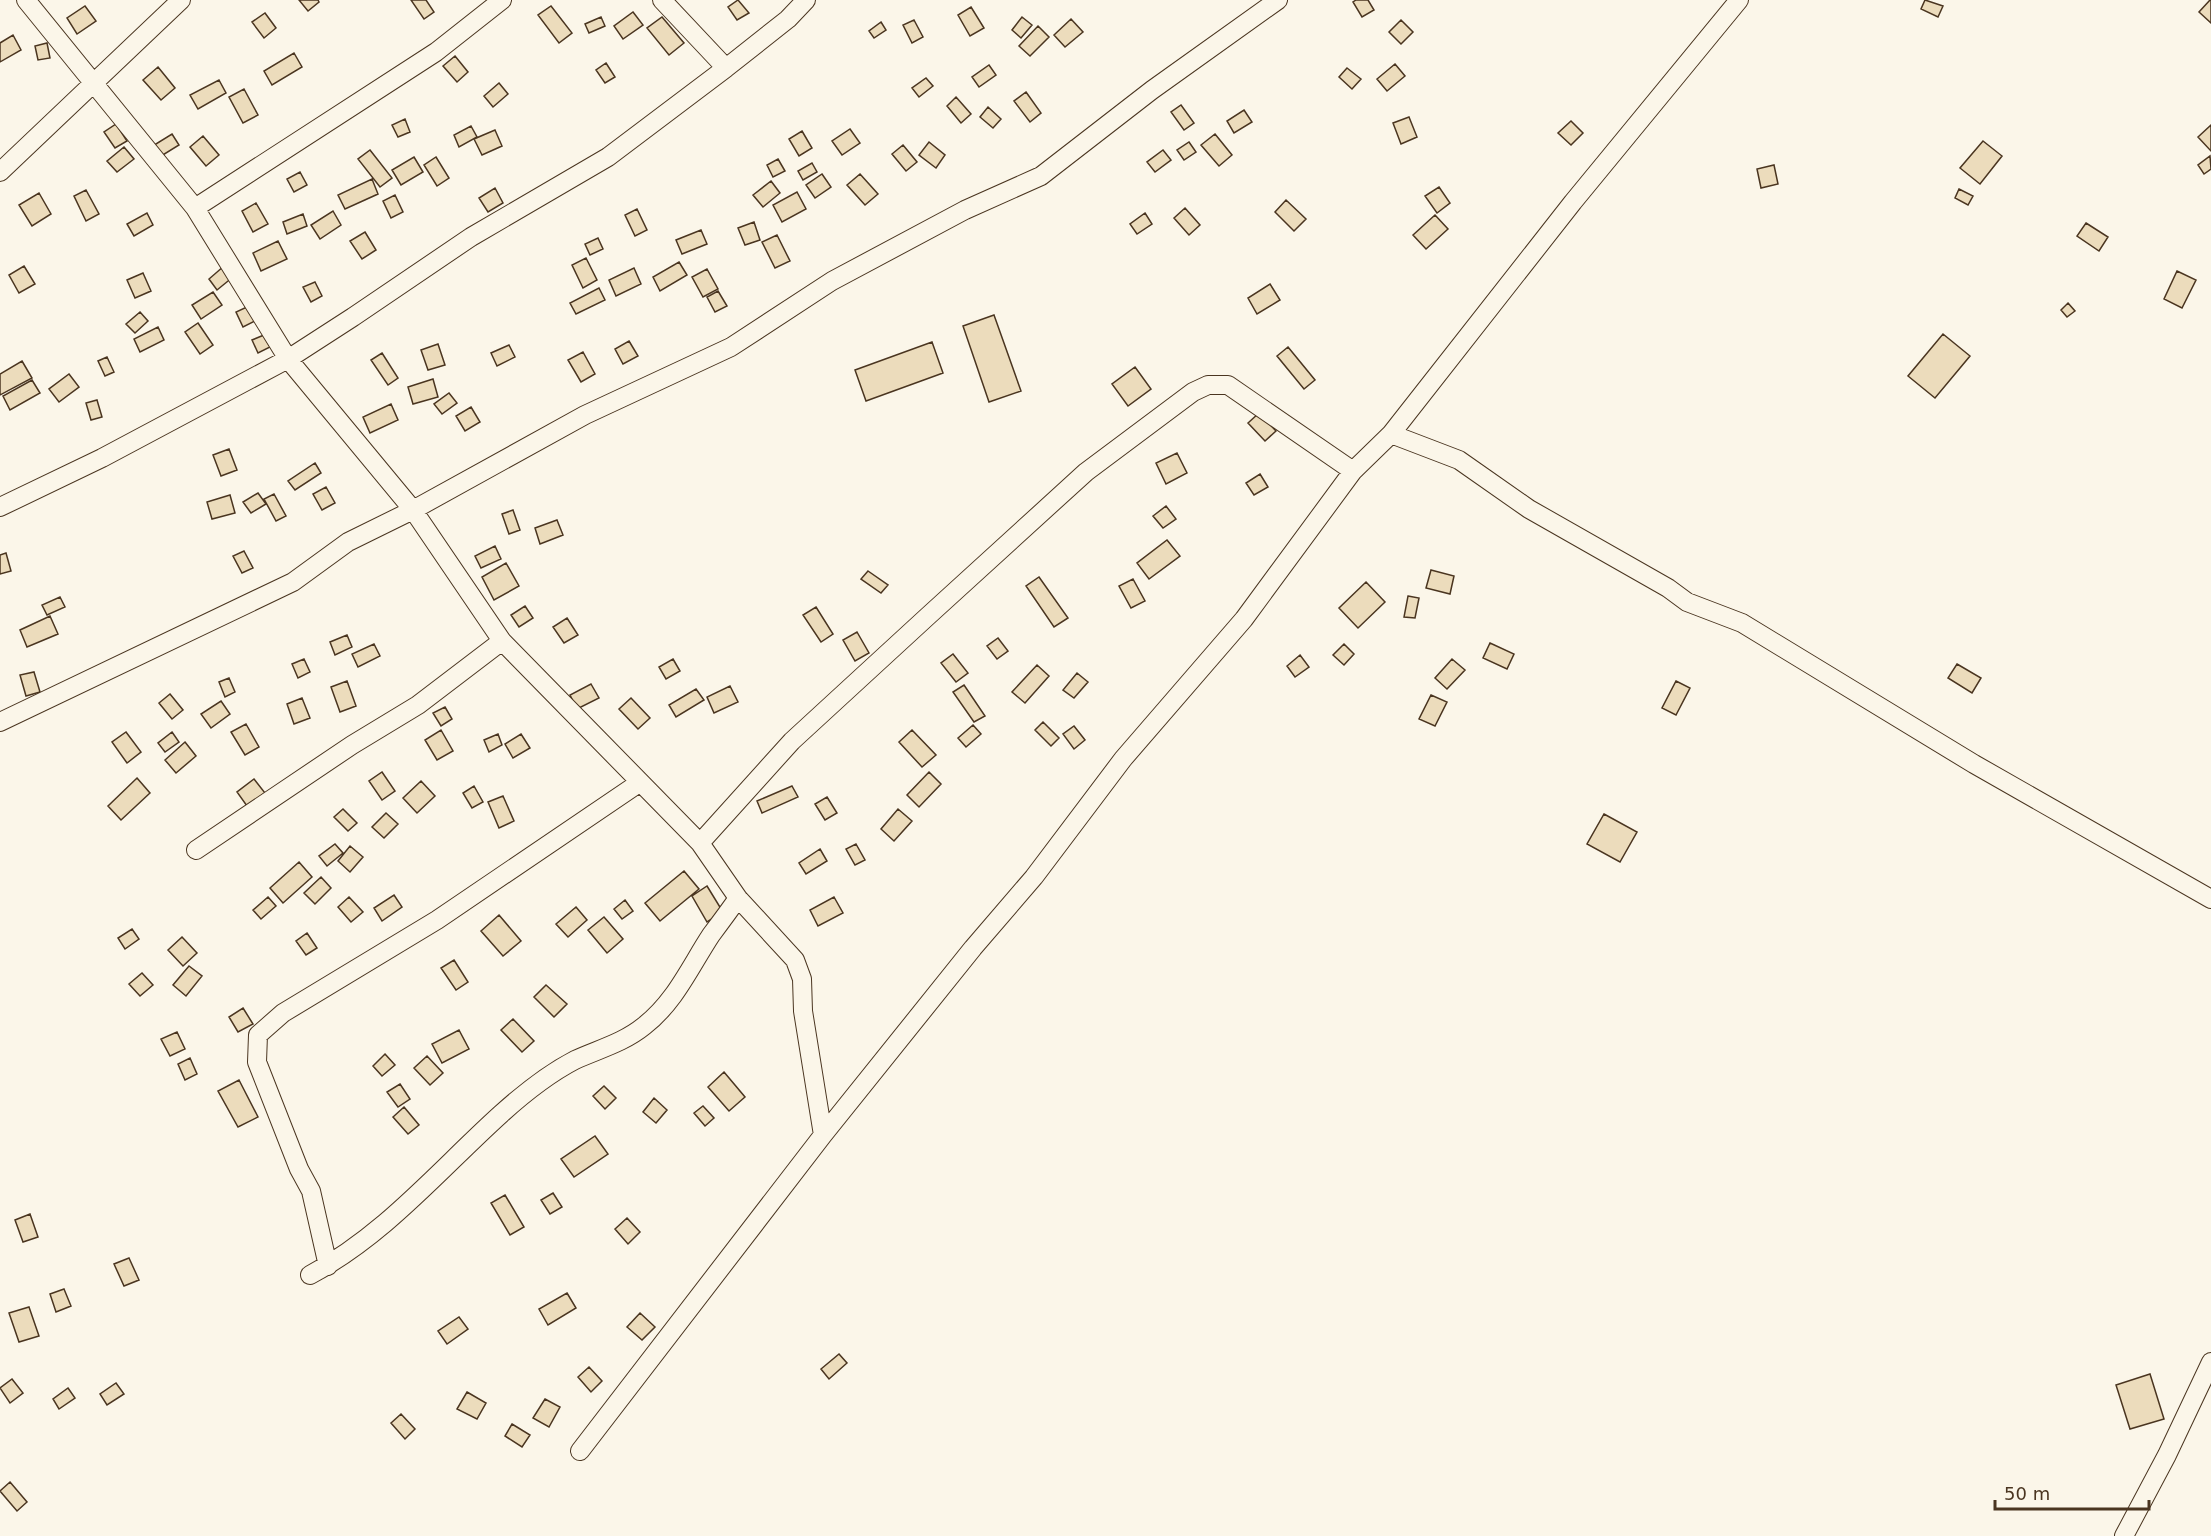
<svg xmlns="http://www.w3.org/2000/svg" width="2211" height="1536" font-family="'DejaVu Sans',sans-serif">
<rect width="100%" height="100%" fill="#fbf6e9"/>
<!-- building -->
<path fill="#ecdcbc" stroke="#4a3520" stroke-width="1.5" d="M299 0H318L319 2 308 11Z
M411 0H426L434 12 424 19Z
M738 0 749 13 737 20 728 7Z
M1356 0H1368L1374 10 1362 17 1353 2Z
M1925 0 1943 6 1938 17 1921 9Z
M2210 0H2211V23L2199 12Z
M85 6 96 21 77 34 67 18Z
M551 6 572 33 559 43 538 15Z
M971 7 984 28 970 36 958 15Z
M633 12 643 25 623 39 614 26Z
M265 13 276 28 264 38 252 22Z
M601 17 605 26 589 33 585 24Z
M662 17 684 43 669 55 647 28Z
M1022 17 1032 25 1021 38 1012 30Z
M1071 19 1083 32 1065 47 1054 35Z
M914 20 923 37 912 43 903 25Z
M1401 20 1413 32 1401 44 1389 32Z
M881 22 886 30 874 38 869 31Z
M1038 26 1049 37 1030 56 1019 46Z
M13 35 21 50 0 62V43Z
M47 43 50 58 38 60 35 46Z
M294 53 302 67 272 85 264 71Z
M455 56 468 72 457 82 443 66Z
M606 63 615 77 605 83 596 70Z
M1395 64 1405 76 1387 91 1377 79Z
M989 65 996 75 979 87 972 77Z
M158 67 175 88 161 100 143 80Z
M1347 68 1361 79 1352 89 1339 77Z
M926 78 933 86 919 97 912 88Z
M219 80 226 93 198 109 190 95Z
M499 83 508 94 493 107 484 96Z
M244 89 258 115 243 123 229 97Z
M1026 92 1041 113 1030 122 1014 101Z
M956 97 971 114 961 123 947 106Z
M1181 105 1194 123 1184 130 1171 112Z
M988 107 1001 119 993 128 980 117Z
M1244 110 1252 122 1234 133 1227 121Z
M1409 117 1417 137 1401 144 1393 123Z
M405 119 410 132 398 137 392 125Z
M1571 121 1583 133 1571 145 1558 133Z
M116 124 127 141 115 148 104 132Z
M2211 125V151L2198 137Z
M471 126 477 137 459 147 454 135Z
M850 129 860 143 842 155 832 141Z
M495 130 502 146 482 155 474 139Z
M802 131 812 148 799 156 789 139Z
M172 134 179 145 158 158 151 147Z
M1215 134 1232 155 1219 166 1201 145Z
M203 136 219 155 206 166 190 147Z
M1983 141 2002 156 1980 184 1960 168Z
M929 142 945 155 936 168 919 155Z
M1189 142 1196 152 1184 160 1177 150Z
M903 145 917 162 906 171 892 154Z
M124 147 134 159 117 172 107 161Z
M370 150 392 178 380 187 358 159Z
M1163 150 1171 160 1155 172 1147 162Z
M2210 156 2211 169 2204 174 2198 165Z
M414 157 423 172 401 185 392 170Z
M436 157 449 178 437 186 424 165Z
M778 159 785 171 773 177 767 165Z
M812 163 817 172 803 180 798 171Z
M1774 165 1778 184 1761 188 1757 169Z
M300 172 307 185 294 192 287 179Z
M822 174 831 187 815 198 806 185Z
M860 174 878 194 865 205 847 185Z
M372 179 378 194 345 209 338 195Z
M771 181 780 193 763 207 753 195Z
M1439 187 1450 203 1437 213 1425 196Z
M495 188 503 203 488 212 479 198Z
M1959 189 1973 196 1968 205 1955 198Z
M86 190 99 214 86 221 74 196Z
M797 192 806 209 782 222 773 205Z
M39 193 51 214 32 226 19 205Z
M395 195 403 212 391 218 383 201Z
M1286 200 1306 219 1294 231 1275 212Z
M256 203 268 224 253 232 242 211Z
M1185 208 1200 225 1189 235 1174 218Z
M637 209 647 230 635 236 625 215Z
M333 211 341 225 320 239 311 225Z
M147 213 153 225 134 236 127 224Z
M1145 213 1152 224 1137 234 1130 224Z
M303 214 307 226 287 234 283 222Z
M1435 215 1448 229 1426 249 1413 235Z
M754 222 760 240 745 245 738 228Z
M2086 223 2108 237 2099 251 2077 236Z
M701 230 707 244 682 254 676 240Z
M365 232 376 250 362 259 350 241Z
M777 235 790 261 775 268 762 242Z
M598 238 603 249 590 255 585 244Z
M278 241 287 259 261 271 253 253Z
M586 258 597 280 583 288 572 265Z
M679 262 687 275 660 291 653 277Z
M24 266 35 284 19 293 9 275Z
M224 266 233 277 217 290 209 279Z
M634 268 641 284 616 296 609 280Z
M707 269 718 289 703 297 692 277Z
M2177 271 2196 280 2182 308 2164 299Z
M143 273 151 291 135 298 127 280Z
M315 282 322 296 311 302 303 287Z
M1270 284 1280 300 1257 314 1248 298Z
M599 288 605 300 576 314 570 303Z
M718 291 727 306 715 312 707 297Z
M213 292 222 305 201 319 192 305Z
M2068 303 2075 311 2067 317 2061 310Z
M249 306 255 321 243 327 236 312Z
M140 312 148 321 135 333 126 324Z
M994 315 1021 391 989 402 963 326Z
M198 323 213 345 200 354 185 332Z
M158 327 164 340 140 352 134 339Z
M1943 334 1970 356 1935 398 1908 376Z
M264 335 270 347 258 353 252 340Z
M629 341 638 356 623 364 615 349Z
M932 342 943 373 866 401 855 370Z
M438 344 445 365 428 370 421 350Z
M509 345 515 357 497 366 491 353Z
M1288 347 1315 380 1304 389 1277 356Z
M583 352 595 374 581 382 568 360Z
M382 353 398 378 388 385 371 360Z
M107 357 114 372 105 376 98 361Z
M22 361 32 378 0 395V374Z
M1135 367 1151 389 1128 406 1112 384Z
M69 374 79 387 59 402 49 389Z
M433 379 438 397 413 404 408 387Z
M32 380 40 393 10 410 3 396Z
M449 393 457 403 442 414 434 404Z
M97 400 102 417 91 420 86 403Z
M391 404 398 420 370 433 363 417Z
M471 407 480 422 465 431 456 416Z
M1259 413 1276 431 1265 441 1248 423Z
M229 449 237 470 221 476 213 455Z
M1177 453 1187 473 1166 484 1156 463Z
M315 463 321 473 295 490 288 481Z
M1260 474 1268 487 1254 495 1246 483Z
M326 487 335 503 322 510 313 494Z
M258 493 266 504 251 513 243 502Z
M274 494 286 516 276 521 264 499Z
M230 495 235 513 212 519 207 502Z
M1166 506 1176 519 1163 528 1153 516Z
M513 510 520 530 509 534 502 514Z
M557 520 563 535 540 544 535 528Z
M1167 540 1180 556 1149 579 1137 563Z
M495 546 501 559 481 568 475 556Z
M244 551 253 568 242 573 233 556Z
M6 553 11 571 0 574V555Z
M506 563 519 586 494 600 482 577Z
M1431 570 1454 576 1450 594 1426 588Z
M868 571 888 585 881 593 861 579Z
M1039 577 1068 618 1054 627 1026 586Z
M1133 579 1145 601 1131 608 1119 586Z
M1366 582 1385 602 1358 628 1339 608Z
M1408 596 1419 598 1415 618 1404 617Z
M60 597 65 607 47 615 42 605Z
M525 606 533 618 519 627 511 615Z
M816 607 833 634 821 642 803 615Z
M50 616 58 634 27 647 20 630Z
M567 618 578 635 564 643 553 627Z
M857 632 869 653 855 661 843 640Z
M347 635 352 647 335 655 330 642Z
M998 638 1008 651 997 659 987 646Z
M1490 643 1514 654 1507 669 1483 658Z
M374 644 380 656 358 667 352 654Z
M1344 644 1354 654 1344 665 1333 655Z
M953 654 968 673 956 682 941 663Z
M1300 655 1309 667 1295 677 1287 666Z
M304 659 310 672 298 678 292 664Z
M673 659 680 671 666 679 659 667Z
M1452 659 1465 670 1447 689 1435 678Z
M1957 664 1981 678 1972 693 1948 678Z
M1037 665 1049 676 1025 703 1012 692Z
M34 672 40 692 26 696 20 675Z
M1077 673 1088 682 1074 698 1063 690Z
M229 678 235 692 225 697 219 682Z
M347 681 356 706 340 712 331 687Z
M1676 681 1690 688 1676 715 1662 708Z
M591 684 599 698 577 709 570 695Z
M964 685 985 716 974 722 953 692Z
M730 686 738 702 714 713 707 697Z
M696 689 704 700 676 717 669 705Z
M170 694 183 710 172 719 159 703Z
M1431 695 1447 702 1435 726 1419 719Z
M302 698 310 718 294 724 287 704Z
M631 698 650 718 638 729 619 709Z
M221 701 230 714 211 728 201 714Z
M445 707 452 719 441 726 433 713Z
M1043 722 1059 738 1051 746 1035 730Z
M246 724 259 747 245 755 231 732Z
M973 725 981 734 966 747 958 738Z
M1074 726 1085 740 1074 749 1063 734Z
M441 730 453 751 437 760 425 740Z
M912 730 936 755 922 767 899 742Z
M126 732 141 752 127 763 112 742Z
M172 732 179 742 165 752 158 743Z
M498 734 502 745 489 752 484 740Z
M521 734 530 748 513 758 505 744Z
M185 742 196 756 176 773 165 760Z
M382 772 395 791 382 800 369 781Z
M929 772 941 784 919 807 907 795Z
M137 778 150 793 121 820 108 806Z
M254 779 265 793 247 806 237 792Z
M421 781 435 796 417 813 403 798Z
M474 786 483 802 472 808 463 793Z
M792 786 798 797 762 813 757 801Z
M503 796 514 821 499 828 488 802Z
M827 797 837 813 825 820 815 804Z
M343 809 357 823 348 831 334 817Z
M898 809 912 821 894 841 881 829Z
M386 813 398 824 384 838 372 827Z
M1604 814 1637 832 1620 862 1587 844Z
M335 844 343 853 327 866 319 856Z
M856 844 865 860 855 865 846 849Z
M350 846 363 857 350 872 338 861Z
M820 849 827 861 806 874 799 863Z
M299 862 312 877 283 903 270 888Z
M684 871 699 889 660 921 645 903Z
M321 877 331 888 315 904 304 893Z
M707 886 723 912 707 922 692 896Z
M394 895 402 907 382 921 374 908Z
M268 897 276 906 261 919 253 910Z
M349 897 363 912 351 922 338 907Z
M834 897 843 913 818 926 810 910Z
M625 900 633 911 622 919 614 909Z
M576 907 587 920 568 937 556 924Z
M499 915 521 941 503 956 481 931Z
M604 917 623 939 607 953 588 930Z
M132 929 139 939 125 949 118 938Z
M307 933 317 948 306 955 296 941Z
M182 937 197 953 183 966 168 950Z
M454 960 468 982 456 990 441 968Z
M189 966 202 976 186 996 173 985Z
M142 973 153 985 140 996 129 984Z
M546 985 567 1004 554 1017 534 997Z
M243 1008 253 1024 238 1032 229 1017Z
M513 1019 534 1041 522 1052 501 1030Z
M459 1030 469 1049 442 1063 432 1044Z
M177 1032 185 1049 170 1056 161 1039Z
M385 1054 395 1065 382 1076 373 1066Z
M427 1056 443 1073 430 1085 414 1068Z
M190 1058 197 1074 185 1080 178 1064Z
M724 1072 745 1097 729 1111 708 1087Z
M239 1080 258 1117 238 1127 218 1091Z
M400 1084 410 1099 398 1107 387 1092Z
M604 1086 616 1098 605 1109 593 1096Z
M654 1098 667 1110 656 1123 643 1112Z
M703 1106 714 1118 705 1126 694 1113Z
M404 1107 419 1125 408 1134 393 1117Z
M595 1136 608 1154 574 1177 561 1159Z
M553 1193 562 1207 550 1214 541 1200Z
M505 1195 524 1227 510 1235 491 1203Z
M30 1214 38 1237 23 1242 15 1220Z
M627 1218 640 1232 628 1244 615 1229Z
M129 1258 139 1280 124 1286 114 1264Z
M64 1289 71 1306 56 1312 50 1294Z
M567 1293 576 1308 548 1325 539 1309Z
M29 1307 39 1336 19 1342 9 1313Z
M640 1313 655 1327 642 1340 627 1327Z
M459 1317 468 1329 447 1344 438 1331Z
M839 1354 847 1363 829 1379 821 1369Z
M589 1367 602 1381 591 1392 578 1377Z
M2150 1374 2164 1419 2130 1429 2116 1385Z
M12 1379 23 1393 10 1403 0 1388Z
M116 1383 124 1394 107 1405 100 1394Z
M68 1388 75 1398 59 1409 53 1399Z
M467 1392 486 1403 477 1419 457 1409Z
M545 1399 560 1407 549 1427 533 1418Z
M401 1414 415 1429 405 1439 391 1423Z
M512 1424 530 1435 522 1447 505 1436Z
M10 1482 27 1502 17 1511 0 1491Z"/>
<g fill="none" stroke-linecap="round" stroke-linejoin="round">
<!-- minor casing -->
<g stroke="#4a3520" stroke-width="20">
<path id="minor" d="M26 0 195 208 288 359 413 510 502 641 700 843 738 898 795 960 802 979 803 1011 823 1135
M662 0 726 68
M0 172 181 0
M195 208 436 52 502 0
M1391 434 1459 460 1529 509 1668 588 1687 602 1742 623 1974 764 2211 899
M0 507 102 458 288 359 353 317 471 237 608 157 726 68 788 19 806 0
M0 722 293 582 348 542 413 510 585 415 731 347 832 281 965 210 1041 176 1152 90 1278 0
M700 843 792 741 928 616 1086 472 1193 392 1208 385H1228L1353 471
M196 850 352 745 418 705 502 641
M328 1266 311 1191 299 1169 257 1062 258 1035 283 1013 437 920 639 783
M310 1275C385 1235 439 1170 501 1114 522 1095 550 1073 575 1060 599 1049 623 1043 644 1026 675 1002 690 967 711 935 720 923 729 911 738 898
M580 1451 823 1135 973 948 1034 877 1123 759 1244 619 1353 471 1391 434 1573 202 1739 0
M2124 1536 2167 1455 2211 1362"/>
</g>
<!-- minor -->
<use href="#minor" stroke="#fbf6e9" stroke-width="18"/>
</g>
<!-- scale -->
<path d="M1995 1500v9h154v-9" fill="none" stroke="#4a3520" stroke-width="3"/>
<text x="2004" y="1500" font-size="18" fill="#4a3520" stroke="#fbf6e9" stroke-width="4.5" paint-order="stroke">50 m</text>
</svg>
